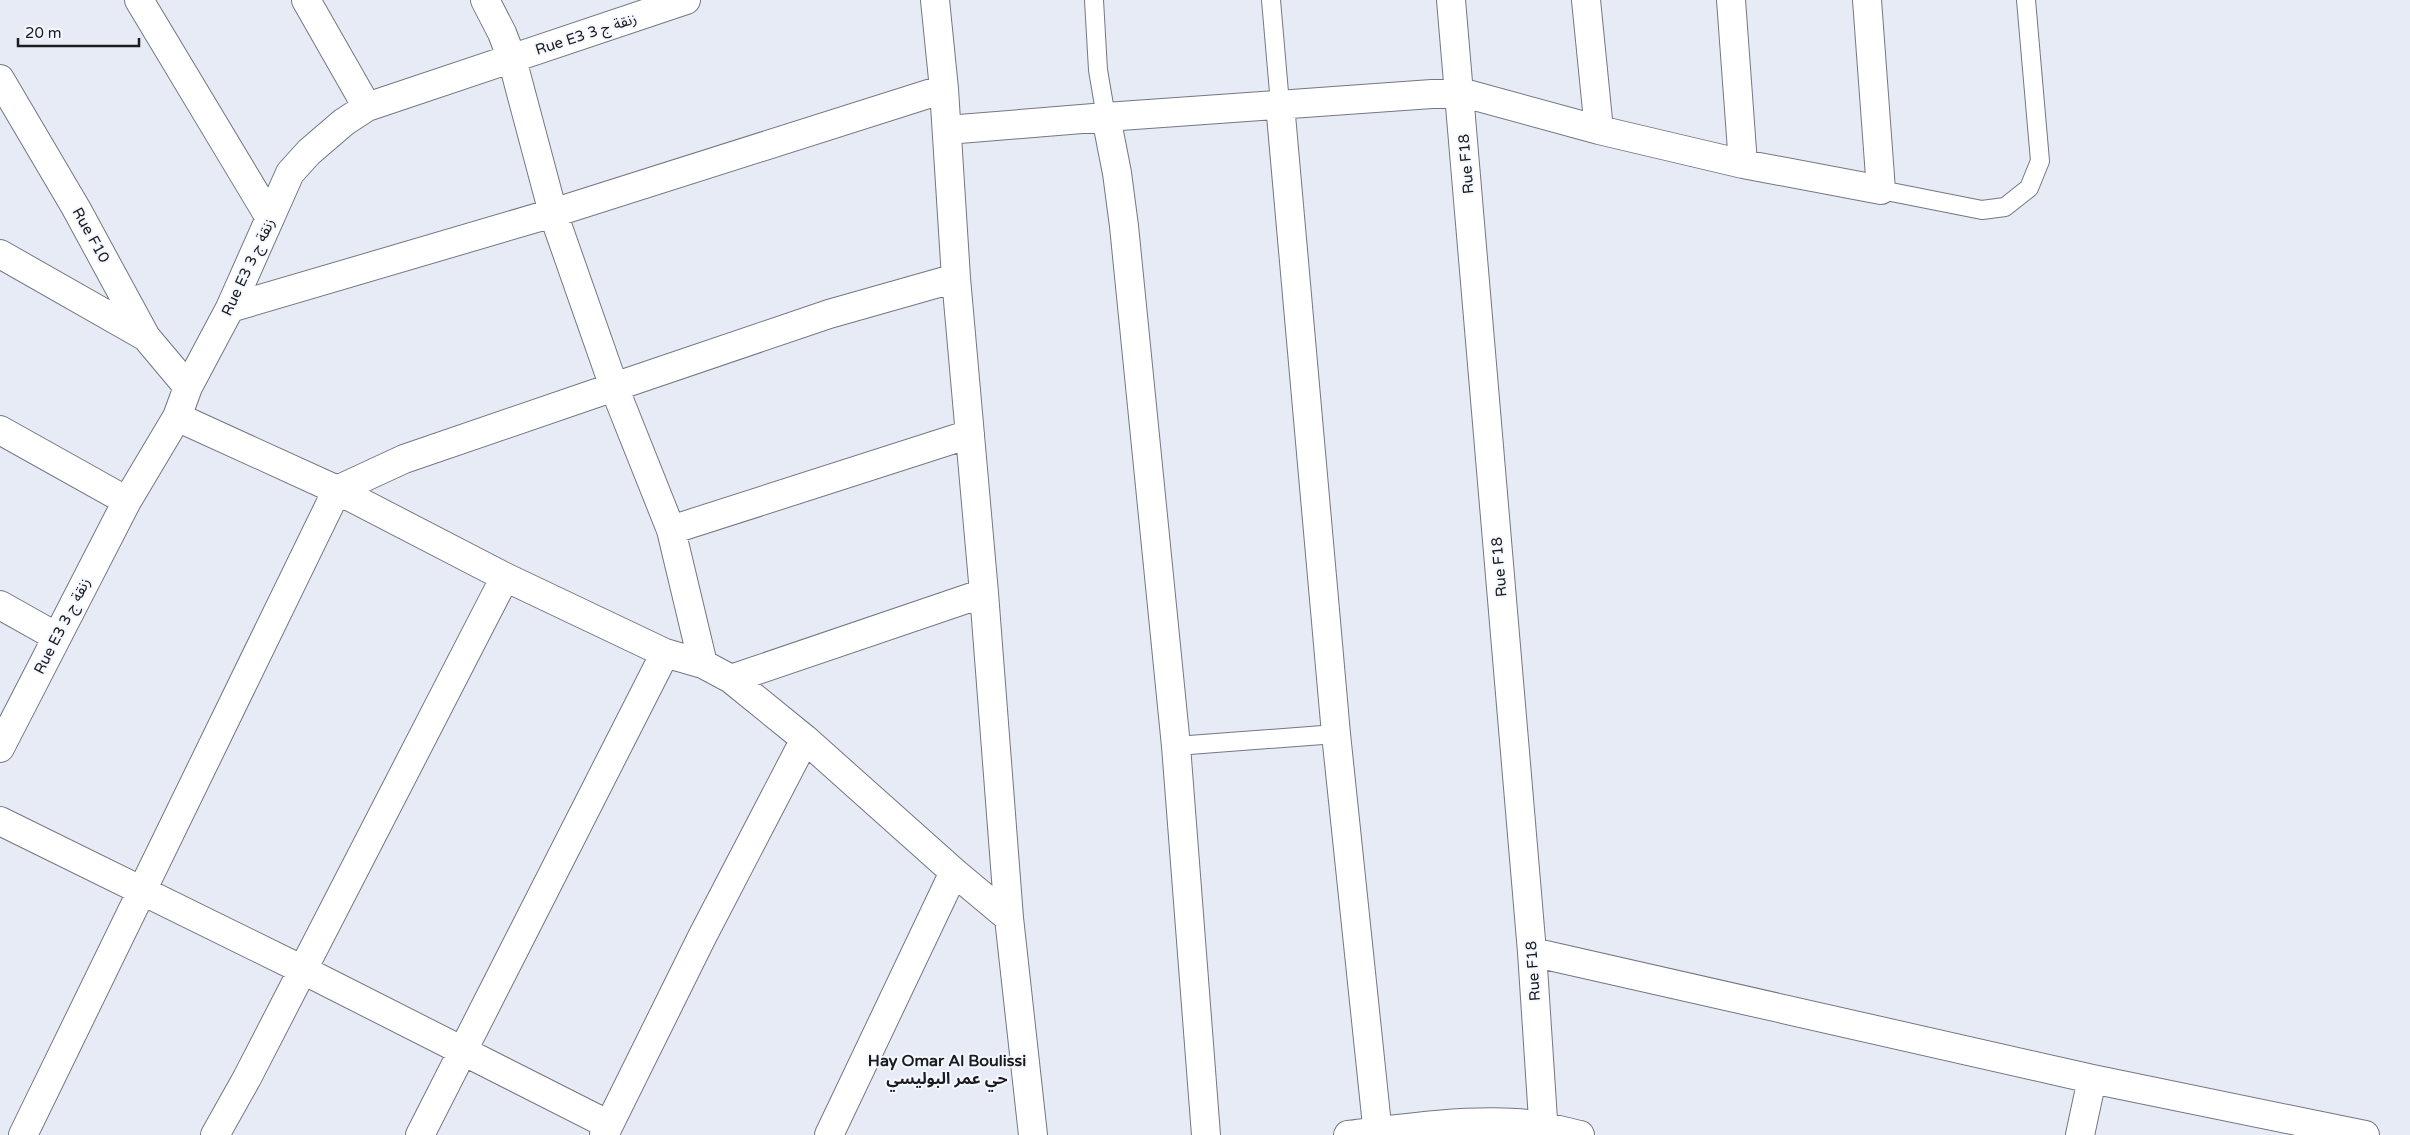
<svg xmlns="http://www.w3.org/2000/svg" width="2410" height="1135" font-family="'Varela Round','Noto Sans Arabic',sans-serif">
<rect width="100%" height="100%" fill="#e6ebf6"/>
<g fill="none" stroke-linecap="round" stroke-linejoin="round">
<!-- lane casing -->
<g stroke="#737781" stroke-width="20">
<path id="lane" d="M1094 0 1098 70 1106 117
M1271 0 1280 104
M1881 190 1982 210 2005 207 2029 188 2040 161 2026 0
M1176 746 1336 734"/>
</g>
<!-- street casing -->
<g stroke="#737781" stroke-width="30">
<path id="street" d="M139 0 270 218
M306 0 367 107
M485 0 502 33 512 59 553 213 614 387 671 530 703 664
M935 0 944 89 956 278 984 593 1009 918 1033 1135
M1451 0 1532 952 1544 1135
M1586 0 1599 130
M1731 0 1743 164
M0 79 76 208 146 337 188 387
M1280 104 1336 734 1378 1135
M1106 117 1117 173 1124 226 1176 746 1206 1135
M947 130 1106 117 1460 92 1599 130 1743 164 1881 190 1867 0
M0 254 146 337
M230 308 553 213 944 89
M177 417 337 490 505 577 665 653 703 664 731 679 805 739 954 872 1009 918
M0 430 127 501
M671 530 970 434
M0 605 57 637
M731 679 984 593
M0 748 127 501 177 417 188 387 230 308 290 173 309 152 344 122 367 107 686 0
M0 821 303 970 609 1125
M1532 952 2092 1079 2365 1135
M23 1135 337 490 404 459 614 387 829 314 956 278
M215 1135 247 1078 505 577
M420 1135 665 653
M604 1135 702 937 805 739
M829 1135 954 872
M1348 1135C1404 1128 1459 1120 1516 1123 1538 1124 1558 1130 1580 1135
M2080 1135 2092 1079"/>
</g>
<!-- lane -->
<use href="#lane" stroke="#fff" stroke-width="18"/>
<!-- street -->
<use href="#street" stroke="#fff" stroke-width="28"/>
</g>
<g text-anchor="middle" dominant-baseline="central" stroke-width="4" stroke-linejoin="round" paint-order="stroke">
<!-- street labels -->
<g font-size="15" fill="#1b1c20" stroke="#f5f8ff">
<text transform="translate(586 34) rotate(-18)">Rue E3 زنقة ج 3</text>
<text transform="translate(1466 164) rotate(-95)">Rue F18</text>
<text transform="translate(91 235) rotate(61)">Rue F10</text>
<text transform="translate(248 267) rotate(-65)">Rue E3 زنقة ج 3</text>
<text transform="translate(1499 567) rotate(-95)">Rue F18</text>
<text transform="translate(62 626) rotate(-63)">Rue E3 زنقة ج 3</text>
<text transform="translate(1533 971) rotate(-94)">Rue F18</text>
</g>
<!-- neighbourhood labels -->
<g font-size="16" font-weight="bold" fill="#1b1c20" stroke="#f5f8ff">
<text x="947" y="1061">Hay Omar Al Boulissi<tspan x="947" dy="18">حي عمر البوليسي</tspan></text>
</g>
</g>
<!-- scale -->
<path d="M18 38v8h121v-8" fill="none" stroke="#1b1c20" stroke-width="2.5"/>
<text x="25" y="38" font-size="15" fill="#1b1c20" stroke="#f5f8ff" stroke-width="4" paint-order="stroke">20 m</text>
</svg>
